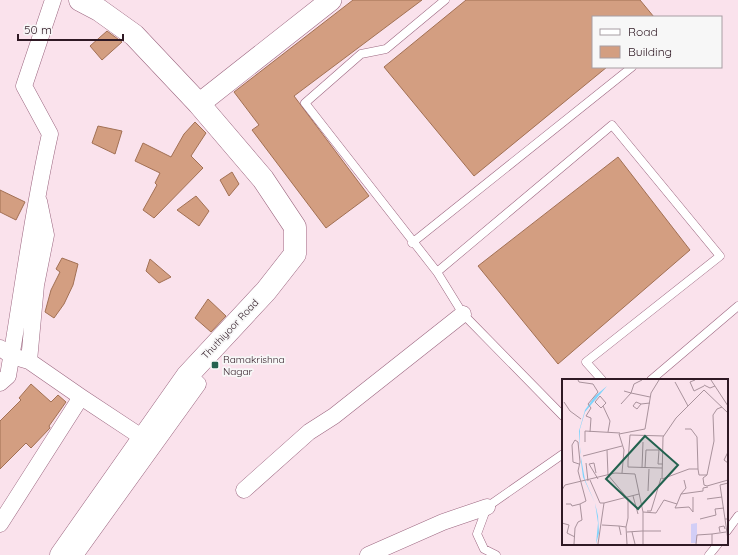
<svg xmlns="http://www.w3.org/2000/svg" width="738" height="555" font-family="Quicksand,sans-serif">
<rect width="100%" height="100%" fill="#fae2ec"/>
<!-- building -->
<path fill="#d39e81" stroke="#a27054" d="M353 0H422L294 96 369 196 326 228 252 130 259 125 234 92Z
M466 0H640L654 17H593V67H607L474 176 384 67Z
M107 31 122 42 102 60 90 46Z
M195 122 206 133 191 156 203 168 154 218 143 210 157 185 155 183 160 173 135 161 143 143 171 157 184 134Z
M98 126 122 131 115 154 92 143Z
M618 157 690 250 558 364 478 266Z
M232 172 239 184 229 196 220 180Z
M0 190 25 202 16 220 0 212Z
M196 196 209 211 199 226 177 210Z
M62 258 78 264 73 285 64 304 54 318 45 312 51 290 60 272 56 269Z
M150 259 171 277 159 283 146 271Z
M208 299 226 316 211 332 195 318Z
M31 384 51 402 58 395 66 402 49 426 50 428 31 448 26 443 0 469V421L21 400 19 398Z"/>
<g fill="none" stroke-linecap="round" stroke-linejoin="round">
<!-- service casing -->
<g stroke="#9c6780" stroke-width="9">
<path id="service" d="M445 0 386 49 361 54 305 103 437 272 463 314 563 416
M412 243 632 67
M437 272 612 125 720 256 586 362 602 380
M651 380 738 306
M727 531 738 516
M496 555 484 549 477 534 487 507 563 454
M709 555 718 544"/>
</g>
<!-- minor casing -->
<g stroke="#9c6780" stroke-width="17">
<path id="minor" d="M0 348 12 356 29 361 81 397 143 438
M29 361 36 285 46 235 39 201
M0 383 8 376C22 295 32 213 50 134L24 86 53 0
M244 490 309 432 334 416 463 314
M0 524 81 397
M75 555 198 384 187 376
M368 555 443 522 487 507"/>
</g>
<!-- tertiary casing -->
<g stroke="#9c6780" stroke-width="22">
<path id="tertiary" d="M199 104 331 0"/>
</g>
<!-- secondary casing -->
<g stroke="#9c6780" stroke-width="23">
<path id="secondary" d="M61 555 187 376 266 291 295 254V227L263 179 199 104 134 35 99 10 80 0"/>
</g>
<!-- service -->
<use href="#service" stroke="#fff" stroke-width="8"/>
<!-- minor -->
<use href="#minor" stroke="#fff" stroke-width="16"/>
<!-- tertiary -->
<use href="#tertiary" stroke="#fff" stroke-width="21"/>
<!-- secondary -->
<use href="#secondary" stroke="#fff" stroke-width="22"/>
</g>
<!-- markers -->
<rect fill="#23624f" stroke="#f7f7f7" stroke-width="1.5" x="211" y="361" width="8" height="8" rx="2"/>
<g text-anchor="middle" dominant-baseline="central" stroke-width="3.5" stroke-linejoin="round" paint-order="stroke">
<!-- street labels -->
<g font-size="10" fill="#2f1924" stroke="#f7f7f7">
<text transform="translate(230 329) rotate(-47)">Thuthiyoor Road</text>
</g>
<!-- poi labels -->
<g font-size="10" fill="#2f1924" stroke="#f7f7f7" text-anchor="start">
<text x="223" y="359">Ramakrishna<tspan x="223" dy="12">Nagar</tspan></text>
</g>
</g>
<!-- overview -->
<g transform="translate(562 379)">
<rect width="166" height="166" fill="#fae2ec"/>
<path d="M135 144V164H129V145Z" fill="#d2cef6"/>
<path d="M45 7 23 33 18 50V73L23 101 33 124 36 137 37 154 34 165 36 144 33 124 21 98 19 83 17 52 23 31 33 17Z" fill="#80d4fc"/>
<path fill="none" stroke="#a9929c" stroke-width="1" d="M16 1 17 3 31 5 36 13 26 25 29 29 24 37 29 39 28 53M80 1 72 5 69 14 88 18M133 1 128 3 132 12 142 7M149 1 166 27M113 3 126 27M142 6 148 9 153 7M2 23 8 32 19 40M59 25 69 14 62 12M79 25 74 23 71 27 75 30 79 25 88 24M41 27 39 29 33 23 38 17 44 24 41 27 48 42 46 53M160 28 155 30 151 36 152 62 145 96 141 99 142 106 145 107 166 101M123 50H129L135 58 136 90M23 63V52L58 54M45 71 46 96 66 120V139L64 148 57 147 59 156M166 73 162 81 166 84M21 77 60 67M24 84 26 102M80 89 81 63M83 89 84 71H97L96 85H101M100 89 66 88V82L68 56 102 57M34 94 32 84 27 85 36 100M60 94 62 71 57 55 83 50 89 14 97 1M145 96H137L136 90H127L100 100 101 58 114 39 142 11 166 34M28 101 38 124H42L36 165M0 111 3 106 53 94 73 95 81 133V165M86 112 87 90M119 115 124 109 122 101M71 117 76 135M145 120 160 118M42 124 77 115M4 125H9L10 127 18 125M115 125 113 129 127 128 131 133V118M85 132H89L99 99M81 133 94 134 102 121 115 125 119 115 141 112V109L146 108M138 140 154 136 153 130 162 129M163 140 158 106 166 104M166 140H163L166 161M0 144 7 146 5 154 13 158M40 146 57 147M64 148 65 165M80 152H99M65 153 80 152M70 153 73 165M158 153 157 148 162 147 163 150M12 165 13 149 16 143 20 141 18 125 24 122 16 92 18 83 16 63 13 61 10 66 11 83 17 85M134 165 135 156 150 155M150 165V155L164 153"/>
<path fill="#23624f" fill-opacity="0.15" stroke="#23624f" stroke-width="2" d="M83 57 116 86 76 130 44 100Z"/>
<rect width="166" height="166" fill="none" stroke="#2f1924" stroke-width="2"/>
</g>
<!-- legend -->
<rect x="592" y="16" width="130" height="52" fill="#f7f7f7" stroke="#a79ea3"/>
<rect x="600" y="29" width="20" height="6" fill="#ffffff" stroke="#a79ea3"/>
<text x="628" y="36" font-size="12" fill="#2f1924">Road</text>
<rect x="600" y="46" width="20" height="12" fill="#d39e81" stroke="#a79ea3"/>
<text x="628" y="56" font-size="12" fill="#2f1924">Building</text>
<!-- scale -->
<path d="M18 34v6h105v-6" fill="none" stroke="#2f1924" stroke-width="2"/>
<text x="24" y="34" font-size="12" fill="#2f1924" stroke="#f7f7f7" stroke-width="3" paint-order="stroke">50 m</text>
</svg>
